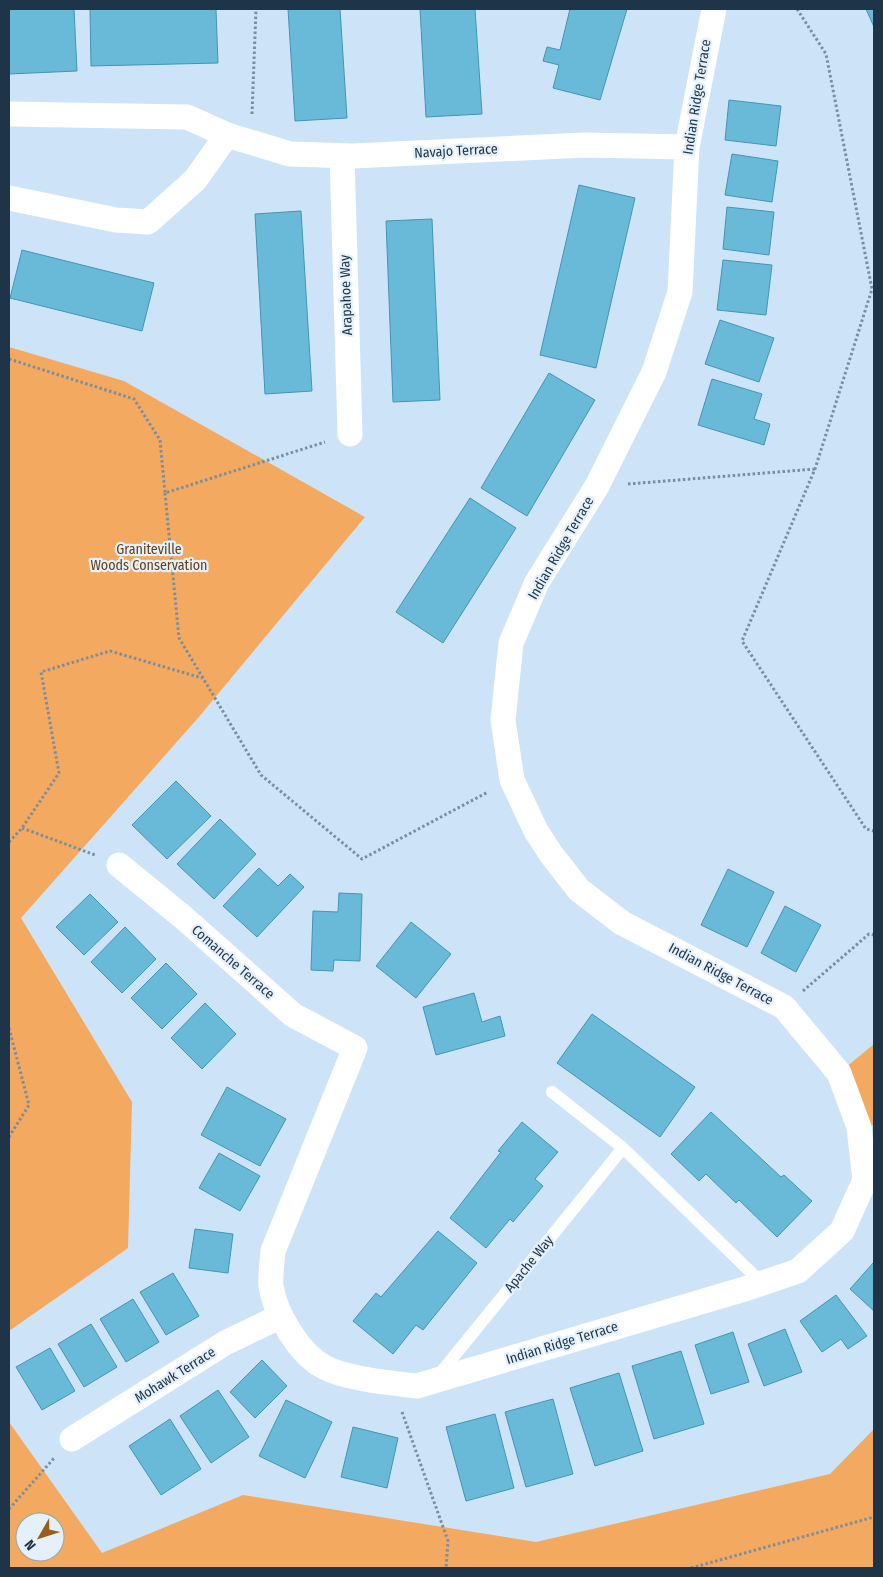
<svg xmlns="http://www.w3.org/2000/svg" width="883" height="1577" font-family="'Fira Sans Condensed',sans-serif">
<rect width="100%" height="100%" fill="#cde4f8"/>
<!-- park -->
<path fill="#f3a95f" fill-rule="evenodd" d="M9 347 124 381 365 517 198 718 21 918 132 1102 128 1248 9 1331Z
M874 1044V1125L859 1127 839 1073Z
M9 1422 102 1553 243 1495 536 1542 830 1474 874 1429V1568H9ZM25 1522H55V1552H25Z"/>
<!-- building -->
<path fill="#68bad8" stroke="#4295b3" d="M9 9H74L77 71 9 74Z
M90 9H216L218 63 91 66Z
M288 9H340L347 118 295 121Z
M420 9H475L482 114 426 117Z
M570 9H627L600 100 553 88 559 65 543 61 547 47 560 50Z
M866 9H874V27Z
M729 100 781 106 776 146 725 140Z
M732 154 778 161 772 202 725 195Z
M579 185 635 198 596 368 540 355Z
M727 207 774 212 769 255 723 249Z
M301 211 312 391 265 394 255 214Z
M432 219 440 400 393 402 386 221Z
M22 250 154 283 142 331 10 298Z
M723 260 772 265 766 315 717 310Z
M720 320 774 338 759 382 705 364Z
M549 373 595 400 527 516 481 488Z
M712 379 762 394 754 419 770 424 764 445 698 425Z
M470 498 516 528 443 643 396 612Z
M176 781 211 816 167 859 132 825Z
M220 819 256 854 214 899 177 864Z
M259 868 278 886 290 874 304 887 257 937 223 906Z
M728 869 774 892 747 947 701 925Z
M339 893 362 894 360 961 334 960 333 971 311 970 313 911 338 912Z
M90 894 118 922 84 955 56 927Z
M785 906 821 925 796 972 761 953Z
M411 922 451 954 416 998 376 966Z
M125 927 156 959 122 993 91 962Z
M166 963 197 994 162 1029 131 998Z
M474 993 482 1022 500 1016 505 1036 436 1055 423 1007Z
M205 1003 236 1034 202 1069 171 1038Z
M592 1014 695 1087 660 1137 557 1063Z
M227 1087 286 1119 260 1166 201 1135Z
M711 1112 781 1177 784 1175 812 1201 777 1237 739 1200 736 1203 706 1174 699 1181 671 1154Z
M522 1122 558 1152 535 1179 543 1186 513 1222 510 1219 486 1248 450 1218 501 1152 498 1151Z
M219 1153 260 1176 240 1211 199 1188Z
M195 1229 233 1234 228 1273 189 1268Z
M438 1231 477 1263 423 1330 416 1325 393 1354 353 1321 376 1293 381 1297Z
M874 1262V1311L850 1289Z
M173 1273 199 1316 166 1335 140 1292Z
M836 1295 867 1336 848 1349 841 1339 822 1352 800 1321Z
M133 1299 159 1342 126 1362 100 1319Z
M91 1324 117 1367 84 1387 58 1344Z
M785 1329 802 1372 764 1386 748 1344Z
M733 1332 749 1382 711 1394 695 1345Z
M50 1348 75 1391 42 1410 16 1367Z
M681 1351 704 1424 654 1439 632 1366Z
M262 1360 287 1386 255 1418 230 1392Z
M619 1373 643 1451 595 1466 570 1388Z
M218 1390 249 1437 211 1463 180 1416Z
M553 1399 573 1474 526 1487 505 1412Z
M286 1400 332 1422 305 1478 259 1456Z
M495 1414 514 1488 466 1501 446 1427Z
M170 1419 201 1469 161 1495 129 1446Z
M353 1427 398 1438 387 1488 341 1477Z"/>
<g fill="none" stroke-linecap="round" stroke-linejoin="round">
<!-- path -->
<path stroke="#788fa3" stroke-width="3" stroke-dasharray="2.5 2.5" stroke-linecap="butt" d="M797 9 826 54 872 289 815 469 742 641 866 829 874 831
M252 114 256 9
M9 359 134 399 160 440 165 493 325 442
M628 484 815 469
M165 493 179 638 261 775 362 859 488 792
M22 828 95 855
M9 842 22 828 59 773 41 672 110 651 202 678
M803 991 869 934 874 935
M9 1028 29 1105 9 1137
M402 1412 448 1541 446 1568
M9 1509 55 1457
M691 1568 874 1517"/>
<!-- lane -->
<path stroke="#fff" stroke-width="12" d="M552 1092 623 1148 762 1283
M438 1376 623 1148"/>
<!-- street -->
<path stroke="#fff" stroke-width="25" d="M9 114 187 117 227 135 290 154 353 156 584 145 687 147
M342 156 350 434
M9 198 116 220 148 222 195 180 227 135
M119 865 184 918 293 1015 355 1048 273 1251C272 1262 270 1275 271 1286 275 1313 299 1354 324 1367 346 1379 391 1383 417 1386L748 1288 798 1271 842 1231 865 1180 859 1127 839 1073 784 1007 622 923 579 890 551 854 536 831 512 780 503 720 511 643 537 582 597 486 654 372 680 292 687 147 714 9
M72 1439 225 1343 281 1316"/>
</g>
<g text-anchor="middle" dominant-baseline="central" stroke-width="4.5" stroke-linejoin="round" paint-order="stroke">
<!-- street labels -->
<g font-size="14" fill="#1e3549" stroke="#e4f0fa">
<text transform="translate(697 97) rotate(-81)">Indian Ridge Terrace</text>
<text transform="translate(456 151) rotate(-3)">Navajo Terrace</text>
<text transform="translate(346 295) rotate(-92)">Arapahoe Way</text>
<text transform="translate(561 548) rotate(-60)">Indian Ridge Terrace</text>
<text transform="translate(233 962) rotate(41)">Comanche Terrace</text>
<text transform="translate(721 974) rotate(28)">Indian Ridge Terrace</text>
<text transform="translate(529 1264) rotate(-51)">Apache Way</text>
<text transform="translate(562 1343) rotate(-17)">Indian Ridge Terrace</text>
<text transform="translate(175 1375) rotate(-32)">Mohawk Terrace</text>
</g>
<!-- park labels -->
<g font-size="14" fill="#63401d" stroke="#e4f0fa">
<text x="149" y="549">Graniteville<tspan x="149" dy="16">Woods Conservation</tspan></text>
</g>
</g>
<!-- border -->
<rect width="883" height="1577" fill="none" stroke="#1e3549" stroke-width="20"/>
<!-- north arrow -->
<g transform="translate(40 1537) rotate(231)"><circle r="24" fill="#e4f0fa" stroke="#95a5b3"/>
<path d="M0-4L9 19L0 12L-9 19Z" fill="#975e1c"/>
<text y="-8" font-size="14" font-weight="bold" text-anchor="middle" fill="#1e3549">N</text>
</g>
</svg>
